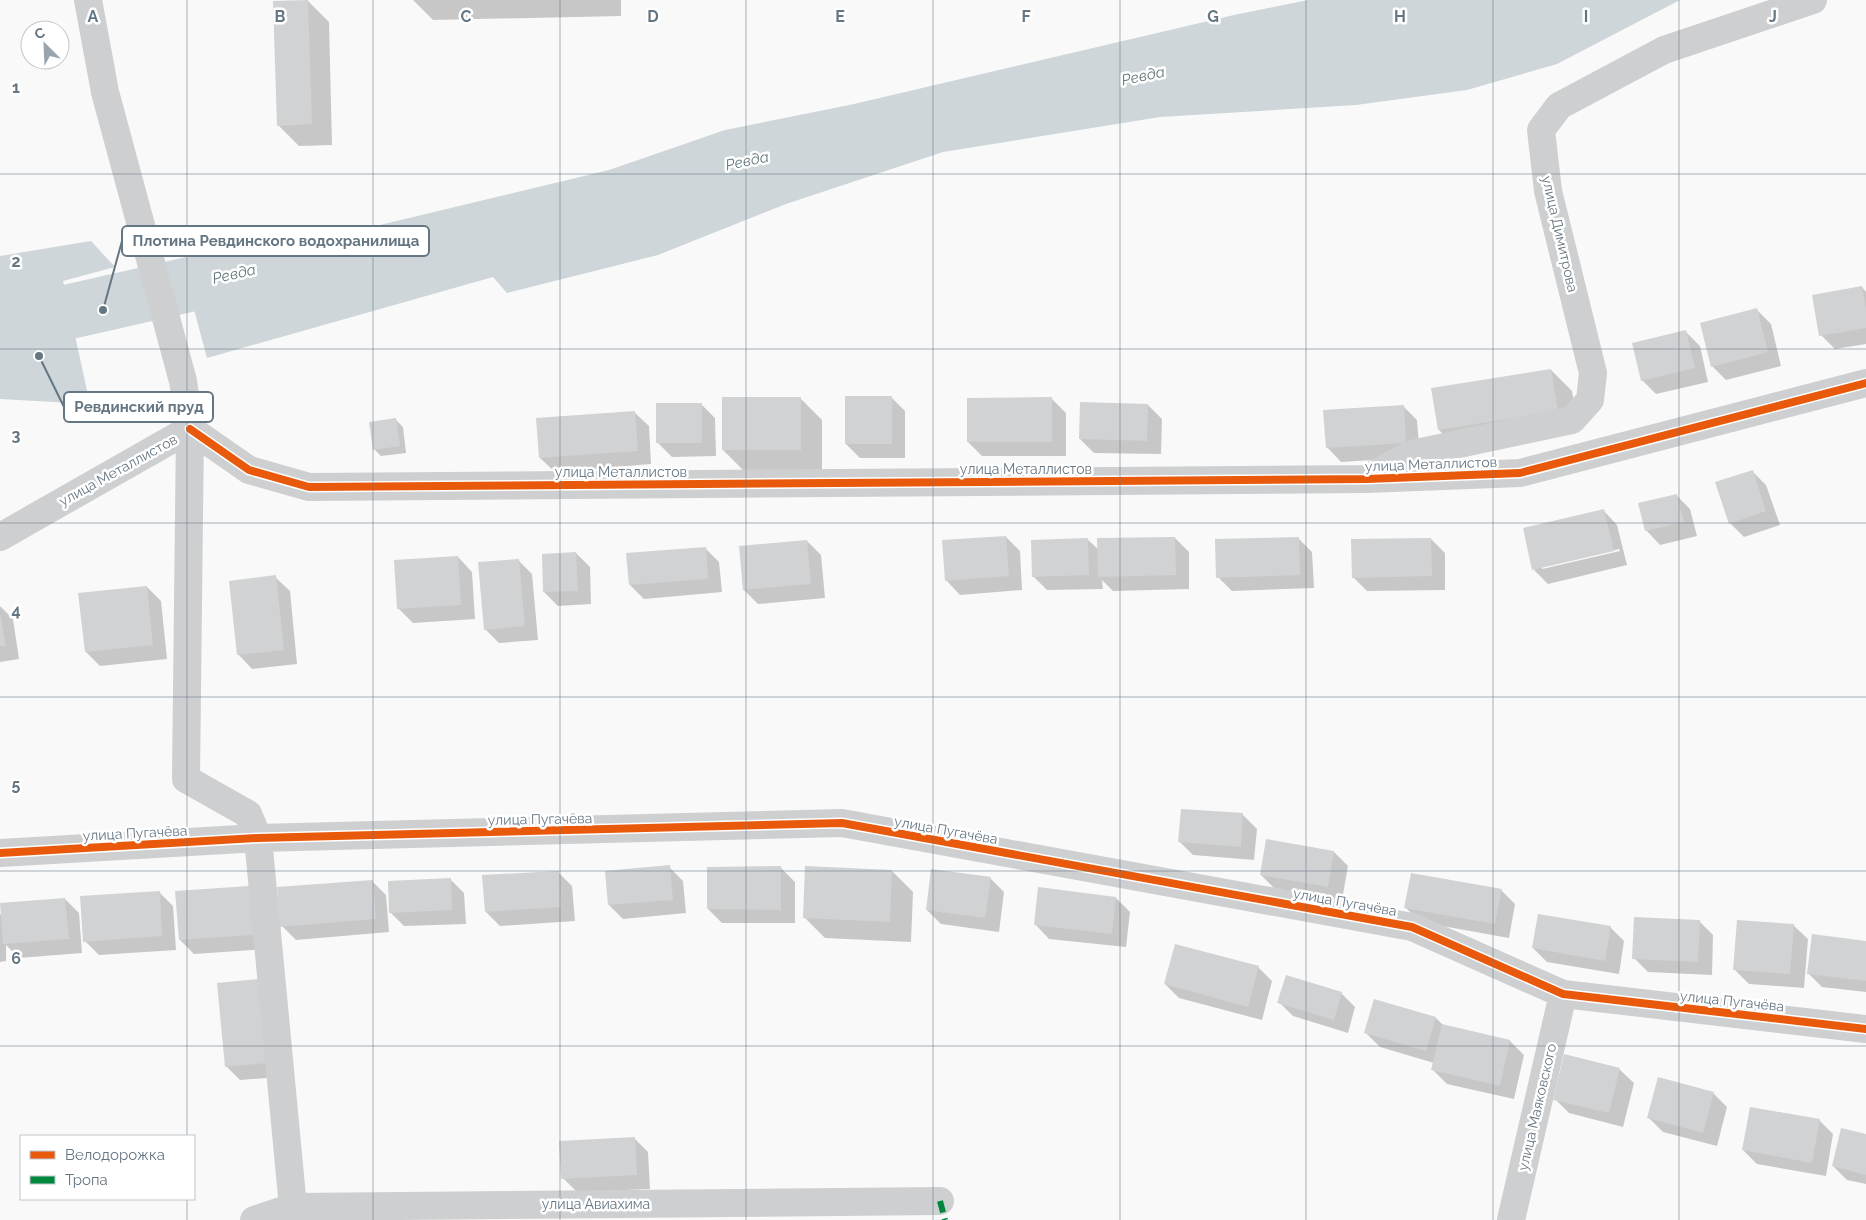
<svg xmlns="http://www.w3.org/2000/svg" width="1866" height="1220" font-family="Raleway,sans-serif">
<rect width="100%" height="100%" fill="#f9f9f9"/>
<!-- water -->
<path fill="#ced6d9" d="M1308 0H1680L1557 64 1467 90 1356 105 1160 117 943 152 786 204 658 255 507 293 493 277 207 358 184 272 609 170 725 130 854 104 1234 15Z
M91 241 115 267 63 281 90 404 0 399V256Z"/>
<!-- shadow -->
<path fill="#0003" fill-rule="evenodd" d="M413 0H621V16L433 20Z
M308 1 329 22 332 145 299 146 278 125Z
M1862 287 1866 292V344L1835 349 1821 335Z
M1757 310 1771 324 1781 366 1726 380 1712 366Z
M1686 332 1700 346 1708 382 1656 394 1642 380Z
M1551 370 1572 391 1579 432 1460 451 1439 430Z
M891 397 905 411V458H860L846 444Z
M801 399 822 420V470L744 471 723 450Z
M1052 399 1066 413V456H982L968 442Z
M701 404 715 418 716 456 672 457 658 443Z
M1148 405 1162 419 1161 454 1094 453 1080 439Z
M1403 406 1417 420 1420 457 1341 462 1327 447Z
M634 412 649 426 651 464 555 472 540 458Z
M396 420 403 427 406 453 381 456 374 449Z
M1752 471 1766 485 1780 525 1744 537 1730 523Z
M1676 495 1690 509 1697 536 1660 545 1646 530Z
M1603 510 1617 525 1627 565 1548 584 1534 570ZM1619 549 1620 551 1542 569V567Z
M1006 537 1020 551 1022 590 960 595 946 580Z
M1175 538 1189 552V589L1113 591 1102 580 1103 589 1047 590 1033 576 1087 539 1099 550Z
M1298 538 1312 552 1314 588 1232 591 1218 577Z
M1431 539 1445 553V590L1367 591 1353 577Z
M807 541 821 555 825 598 758 604 744 590 740 547Z
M705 548 719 562 722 592 644 599 630 585Z
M576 553 590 567 591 604 558 606 544 592Z
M458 557 472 572 475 619 413 623 398 608Z
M518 560 532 574 538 640 499 643 485 629Z
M275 577 290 591 297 664 252 669 238 654Z
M147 587 161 601 167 659 100 666 86 652Z
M0 606 13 619 19 659 0 662Z
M1243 815 1257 829 1254 860 1193 855 1179 841Z
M1334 852 1348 866 1342 900 1275 889 1261 875Z
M669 867 683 881 686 913 623 919 609 905Z
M781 868 795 882V923H722L708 909Z
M892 871 913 892 911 942 825 938 804 917Z
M558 872 572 886 575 921 500 926 486 912Z
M990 878 1004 892 999 932 941 924 927 910Z
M450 879 464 893 466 924 404 926 390 912Z
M372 881 386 895 389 932 296 940 282 926Z
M1501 890 1515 904 1509 938 1420 922 1406 908Z
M159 892 173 906 176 950 99 955 85 941Z
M177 893 263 902 266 949 194 954 180 940Z
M1116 898 1130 912 1126 947 1049 939 1035 924Z
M65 899 79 913 82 953 19 958 6 945V961L0 962V914L2 916Z
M1699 921 1713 935 1712 975 1648 972 1634 958Z
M1793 925 1808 939 1804 988 1749 984 1735 970Z
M1610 927 1624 941 1619 974 1547 962 1533 948Z
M1866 942V992L1822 987 1808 973Z
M1258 967 1272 981 1262 1020 1179 998 1165 984Z
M259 980 280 1077 240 1080 226 1066Z
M1341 993 1355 1007 1348 1033 1293 1016 1279 1002Z
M1436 1018 1444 1026 1510 1041 1524 1055 1514 1099 1447 1084 1433 1070 1434 1063 1380 1047 1366 1033Z
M1619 1069 1634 1083 1623 1127 1569 1113 1555 1099Z
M1713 1093 1727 1107 1717 1146 1663 1132 1649 1118Z
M1819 1120 1833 1134 1826 1176 1757 1164 1743 1150Z
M1866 1135V1184L1847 1180 1833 1166Z
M634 1138 648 1152 650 1189 577 1192 563 1178Z"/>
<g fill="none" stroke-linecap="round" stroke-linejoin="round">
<!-- river -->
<path stroke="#ced6d9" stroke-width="55" d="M0 315 68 312 262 268"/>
</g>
<!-- building -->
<path fill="#d0d2d3" d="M308 0 312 124 277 126 273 1Z
M1862 286 1866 309V328L1819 336 1812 295Z
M1757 308 1768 352 1711 367 1700 323Z
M1686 330 1695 368 1641 381 1632 343Z
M1551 369 1558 411 1438 430 1431 388Z
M845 396H892V444H845Z
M722 397H801V450H722Z
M1052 397V442H967V398Z
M1080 402 1148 404 1147 441 1079 439Z
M656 403H702V443H656Z
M1404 405 1406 443 1326 448 1323 410Z
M635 411 638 451 539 458 536 418Z
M396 418 400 446 373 450 369 422Z
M1753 470 1766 511 1729 524 1715 482Z
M1677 494 1684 522 1645 531 1638 503Z
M1604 509 1614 551 1532 570 1523 528Z
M1006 536 1009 576 945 581 942 540Z
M1175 537 1176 575 1098 577 1097 538Z
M1299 537 1300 575 1216 578 1215 539Z
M1088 538 1089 575 1032 577 1031 540Z
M1431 538 1432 576 1352 578 1351 539Z
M807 540 811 584 743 590 739 546Z
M706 547 708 579 629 585 626 553Z
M576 552 578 591 543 592 542 554Z
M458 556 461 605 397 609 394 560Z
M519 559 525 626 484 630 478 562Z
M276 575 284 650 237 655 229 581Z
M147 586 153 645 85 652 78 593Z
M0 613 6 646H0Z
M1181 809 1243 813 1241 847 1178 842Z
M1266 839 1334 851 1328 887 1260 875Z
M670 865 673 900 608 905 605 871Z
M781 866V910L707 909V867Z
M805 866 892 870 890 922 803 918Z
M931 869 991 877 985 918 926 910Z
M559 871 561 907 485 912 482 875Z
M1411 873 1502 889 1495 924 1404 908Z
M451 878 452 910 389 913 388 881Z
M373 880 376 919 280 927 277 887Z
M249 886 253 935 179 940 175 891Z
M1038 887 1116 897 1112 934 1034 925Z
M160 891 162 936 83 942 80 896Z
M65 898 69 939 3 944 0 903Z
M1538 914 1611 926 1605 961 1532 948Z
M1634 917 1700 920 1698 962 1632 959Z
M1737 920 1794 924 1790 974 1733 970Z
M1812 934 1866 941V981L1807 974Z
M1175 944 1259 966 1248 1007 1164 984Z
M1286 975 1342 992 1334 1020 1277 1003Z
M259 979 267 1063 225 1067 217 983Z
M1374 999 1436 1017 1426 1051 1364 1033Z
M1442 1024 1510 1040 1500 1086 1431 1070Z
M1564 1054 1620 1068 1609 1113 1553 1100Z
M1658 1077 1714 1092 1703 1133 1647 1118Z
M1750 1107 1820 1119 1812 1163 1742 1150Z
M1841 1128 1866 1134V1175L1832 1166Z
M635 1137 637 1175 561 1179 559 1141Z"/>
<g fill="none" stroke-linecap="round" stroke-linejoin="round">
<!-- minor -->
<path stroke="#cecfd0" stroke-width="28" d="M88 0 105 92 183 381 190 429 186 779 248 814 258 838 293 1207
M190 429 249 470 309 487 1367 479 1520 473 1866 383
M1373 475 1412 454 1572 420 1590 400 1593 373 1548 191 1541 130 1559 106 1664 50 1813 0
M0 537 190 429
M0 853 258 838 842 823 1412 927 1563 994 1866 1029
M254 1220 293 1207 940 1201
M1511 1220 1563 994"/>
<!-- quiet -->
<path stroke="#00873e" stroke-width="6" stroke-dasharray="12 6" stroke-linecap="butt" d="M940 1201 945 1220"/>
<!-- cycleway casing -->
<g stroke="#fff" stroke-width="11">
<path id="cycleway" d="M190 429 249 470 309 487 1367 479 1520 473 1866 383
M0 853 258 838 842 823 1412 927 1563 994 1866 1029"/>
</g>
<!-- cycleway -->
<use href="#cycleway" stroke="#e8590c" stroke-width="8"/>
</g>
<!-- grid -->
<path fill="none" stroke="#657683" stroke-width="1" stroke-opacity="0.55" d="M187 0V1136M373 0V1220M560 0V1220M746 0V1220M933 0V1220M1120 0V1220M1306 0V1220M1493 0V1220M1679 0V1220M0 174H1866M0 349H1866M0 523H1866M0 697H1866M0 871H1866M0 1046H1866M187 1199V1220"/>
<g text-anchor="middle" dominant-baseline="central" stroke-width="5" stroke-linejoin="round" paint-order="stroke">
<!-- street labels -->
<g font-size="14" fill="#657683" stroke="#fff">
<text transform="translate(1560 234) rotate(77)">улица Димитрова</text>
<text transform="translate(1431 464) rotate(-2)">улица Металлистов</text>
<text x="1026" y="469">улица Металлистов</text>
<text transform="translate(118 470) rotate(-29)">улица Металлистов</text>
<text x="621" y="472">улица Металлистов</text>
<text transform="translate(540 819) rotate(-1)">улица Пугачёва</text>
<text transform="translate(946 830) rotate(10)">улица Пугачёва</text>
<text transform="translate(135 833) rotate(-3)">улица Пугачёва</text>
<text transform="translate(1345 902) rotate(10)">улица Пугачёва</text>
<text transform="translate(1732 1001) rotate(6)">улица Пугачёва</text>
<text transform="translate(1537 1107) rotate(-77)">улица Маяковского</text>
<text x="596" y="1204">улица Авиахима</text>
</g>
<!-- water labels -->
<g font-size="15" font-style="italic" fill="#60757c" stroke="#fff">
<text transform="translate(1143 76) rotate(-12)">Ревда</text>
<text transform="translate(747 161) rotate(-12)">Ревда</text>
<text transform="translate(234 274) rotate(-13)">Ревда</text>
</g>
</g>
<g font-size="16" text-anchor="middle" font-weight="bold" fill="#657683" stroke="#fff" stroke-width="5" stroke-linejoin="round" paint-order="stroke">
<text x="93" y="22">A</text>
<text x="280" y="22">B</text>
<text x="466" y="22">C</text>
<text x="653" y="22">D</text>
<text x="840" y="22">E</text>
<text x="1026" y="22">F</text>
<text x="1213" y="22">G</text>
<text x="1400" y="22">H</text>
<text x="1586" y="22">I</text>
<text x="1773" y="22">J</text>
<text x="16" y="93">1</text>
<text x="16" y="267">2</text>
<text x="16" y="441">3</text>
<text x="16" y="616">4</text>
<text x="16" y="790">5</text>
<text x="16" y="964">6</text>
</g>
<!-- callouts -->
<path fill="none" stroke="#657683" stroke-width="2" d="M103 310L122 241M39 356L64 407"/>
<g fill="#657683" stroke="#fff" stroke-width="2">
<circle cx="103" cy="310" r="5"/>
<circle cx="39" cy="356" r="5"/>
</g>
<g fill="#fff" stroke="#657683" stroke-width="2">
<rect x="122" y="226" width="307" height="30" rx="5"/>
<rect x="64" y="392" width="149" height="30" rx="5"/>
</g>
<g font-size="15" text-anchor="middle" font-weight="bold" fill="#657683">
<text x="276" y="246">Плотина Ревдинского водохранилища</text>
<text x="139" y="412">Ревдинский пруд</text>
</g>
<!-- legend -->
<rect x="20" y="1135" width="175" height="65" fill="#ffffff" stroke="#c1c8cd"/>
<rect x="30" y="1151" width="25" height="8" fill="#e8590c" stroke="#c1c8cd"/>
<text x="65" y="1160" font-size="15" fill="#657683">Велодорожка</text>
<rect x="30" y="1176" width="25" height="8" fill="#00873e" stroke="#c1c8cd"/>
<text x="65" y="1185" font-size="15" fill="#657683">Тропа</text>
<!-- north arrow -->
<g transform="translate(45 45) rotate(336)"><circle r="24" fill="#ffffff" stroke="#c1c8cd"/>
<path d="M0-4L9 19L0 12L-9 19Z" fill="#99a4ac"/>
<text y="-8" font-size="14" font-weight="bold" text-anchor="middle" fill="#657683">С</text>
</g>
</svg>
